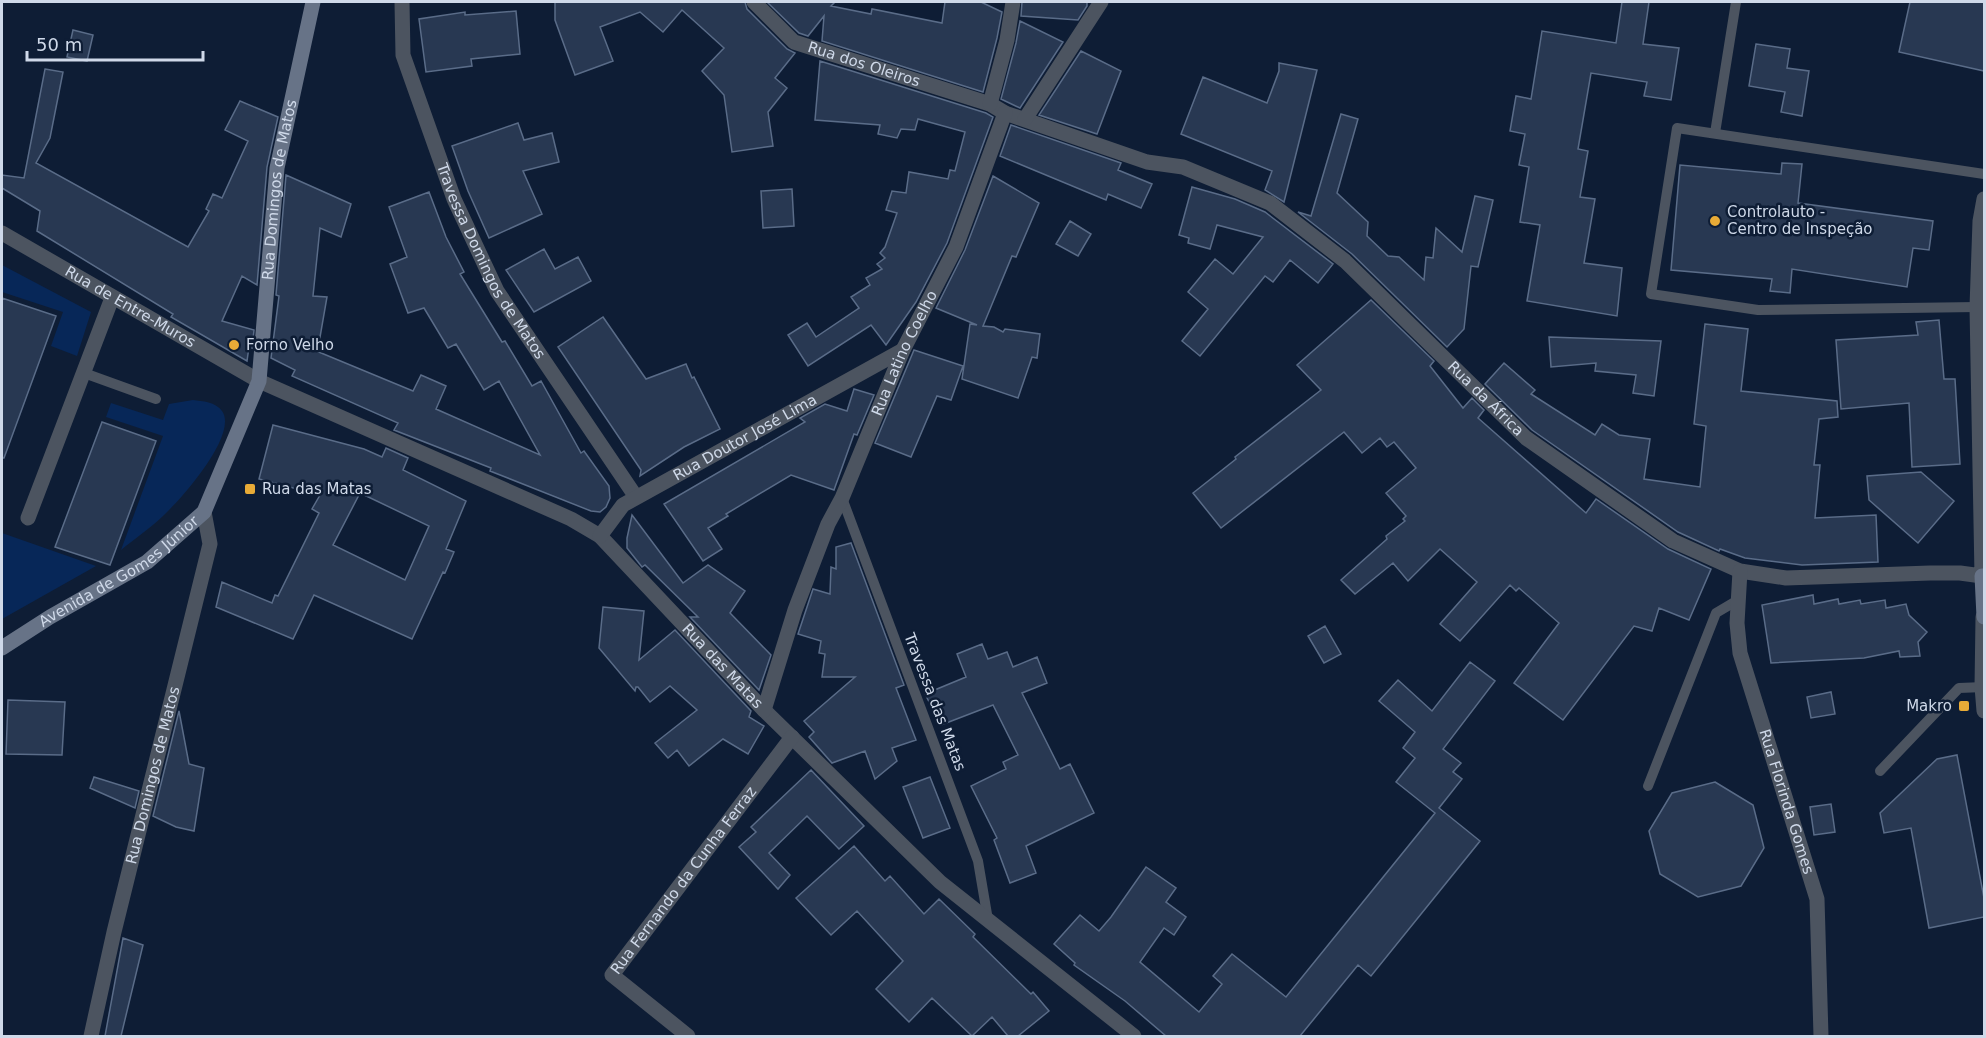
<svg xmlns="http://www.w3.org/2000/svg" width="1986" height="1038" font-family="'DejaVu Sans',sans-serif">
<rect width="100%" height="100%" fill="#0e1d35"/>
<!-- green -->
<path fill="#072758" d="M2 265 91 312 77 356 51 346 63 312 2 292Z
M193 400C202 401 216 402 222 411 238 433 186 493 170 509 156 524 137 537 121 550L163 436 106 417 111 403 163 420 169 404Z
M2 533 96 566 2 619Z"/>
<!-- building -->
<path fill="#283852" stroke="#5a6c88" stroke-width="1.5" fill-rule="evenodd" d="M555 2H745L747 9 787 49 795 53 775 78 787 88 768 112 773 146 732 152 724 95 702 71 724 48 682 10 663 32 640 12 600 27 613 61 575 75 555 20Z
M767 2H835L831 6 871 14 872 9 942 23 945 2H981L1002 12 997 38 983 92 822 41 824 16 808 36 799 33Z
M1022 2H1087V6L1078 20 1021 16Z
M1622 2H1649L1643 44 1679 48 1671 100 1644 96 1647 82 1591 73 1578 149 1588 151 1580 197 1595 199 1584 263 1622 268 1617 316 1527 301 1540 225 1520 222 1529 167 1519 165 1525 134 1510 131 1516 96 1531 99 1542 31 1616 43Z
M1910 2H1984V71L1899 52Z
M516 11 520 54 471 59 472 66 426 72 419 19 465 12V15Z
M1020 21 1063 42 1020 108 1001 99 1016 43Z
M73 30 93 35 87 61 67 57Z
M1756 44 1790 49 1787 68 1809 71 1802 116 1781 112 1785 92 1749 86Z
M1081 51 1121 71 1097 134 1039 115Z
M820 61 986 113 993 117 947 243 916 302 886 345 871 325 808 366 788 335 807 323 816 337 859 308 851 297 870 285 866 278 882 269 877 264 885 258 880 253 885 247 897 213 886 210 892 191 906 193 909 172 948 179 950 170 955 171 965 132 918 119 915 130 901 129 897 138 878 134 880 125 815 120Z
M1279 63 1317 70 1284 202 1265 190 1272 171 1181 134 1203 77 1267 103 1279 71Z
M45 69 63 72 50 138 36 163 188 247 209 211 206 209 213 194 222 198 248 141 225 130 240 101 278 117 267 167 257 285 242 276 222 321 254 330 252 348 249 347 247 361 171 317 173 314 37 231 40 211 2 188V175L24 178Z
M1341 114 1358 119 1337 193 1368 222 1367 236 1388 256 1399 257 1424 280 1426 257 1433 258 1436 228 1462 252 1475 196 1493 200 1478 267 1471 266 1464 329 1447 347 1352 254 1298 212 1311 216Z
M518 123 524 140 552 133 559 162 523 171 542 214 489 238 468 191 452 146Z
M1011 125 1121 163 1118 170 1152 184 1141 208 1108 194 1106 200 1000 156Z
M1782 163 1802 164 1798 203 1933 221 1929 250 1913 248 1907 287 1792 269 1790 293 1770 291 1772 279 1671 270 1680 165 1781 174Z
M286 175 351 204 341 237 320 228 313 296 327 297 319 343H297L413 391 421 375 446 386 436 409 540 455 499 381 484 390 456 344 448 348 424 308 408 313 390 264 407 257 389 207 429 192 446 237 464 272 460 274 502 342 505 341 532 386 541 381 581 453 584 451 609 486 610 498 606 507 600 512 591 511 490 471 491 468 394 430 398 423 292 376 295 370 271 358 279 296 276 295Z
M993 176 1039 203 1016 257 1012 256 983 326 994 327 1003 332 1005 329 1040 334 1037 358 1032 357 1018 398 962 379 970 324 977 325 936 308 965 250Z
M1192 187 1235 199 1265 212 1333 264 1318 283 1290 260 1273 282 1265 276 1200 356 1182 341 1208 309 1188 292 1215 259 1233 274 1263 237 1217 225 1210 249 1188 243 1189 238 1179 235Z
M792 189 794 226 763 228 761 191Z
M1070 221 1091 234 1078 256 1056 244Z
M544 249 555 269 578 257 591 281 534 312 506 270Z
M2 298 56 316 4 458H2Z
M1371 300 1434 361 1430 366 1463 408 1472 398 1484 410 1478 418 1586 513 1596 499 1668 549 1711 569 1689 620 1659 608 1652 631 1634 626 1563 720 1514 683 1559 623 1519 588 1516 591 1510 585 1460 641 1440 624 1477 582 1440 549 1408 581 1393 563 1355 594 1341 580 1387 539 1386 536 1405 521 1403 519 1406 516 1386 493 1416 468 1394 442 1387 447 1380 438 1362 453 1344 432 1221 528 1193 493 1236 459 1235 457 1321 390 1297 365Z
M603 317 646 379 686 364 692 378 694 377 720 429 684 447 640 476 641 470 558 347Z
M1939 320 1944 379H1955L1960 464 1912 467 1909 403 1841 409 1836 340 1918 335 1916 322Z
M1705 324 1748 329 1741 391 1837 401 1838 417 1819 419 1814 465H1820L1815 518 1876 515 1878 562 1802 565 1745 558 1720 549 1719 551 1678 532 1532 430 1485 384 1504 363 1535 390 1531 394 1595 435 1602 424 1619 435 1650 439 1644 479 1700 487 1706 426 1694 424Z
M1549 337 1661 341 1654 396 1633 393 1636 375 1595 371 1596 363 1551 367Z
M914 350 963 366 951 400 937 396 911 457 875 443Z
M854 389 874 395 857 435 854 434 834 490 791 475 726 514 728 516 708 528 722 549 703 561 664 504 805 422 800 418 825 404 847 411Z
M102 422 156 441 110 565 55 547Z
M273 425 364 449 382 457 386 448 408 458 403 470 466 501 446 549 454 552 445 573 443 572 412 639 314 595 293 639 216 607 222 582 272 603 275 595 278 596 319 513 312 509 320 495 259 479ZM360 493 429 526 405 580 333 545Z
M1921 472 1954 501 1918 543 1869 500 1867 476Z
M632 515 683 583 708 565 745 591 730 613 771 655 759 690 690 617H698L645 565 642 567 627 548V538Z
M851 543 904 685 896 688 916 740 892 748 897 761 875 779 865 751 832 763 809 737 814 732 804 721 855 677H822L825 654 819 653 821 641 798 634 813 589 830 594 831 567 836 569V547Z
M1813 595 1814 604 1838 599 1839 604 1860 600 1861 604 1885 600 1886 608 1906 604 1909 615 1927 632 1918 642 1920 656 1900 657 1899 651 1864 658 1771 663 1762 605Z
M603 607 644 611 639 660 675 630 751 711 749 717 764 726 748 754 723 739 689 766 677 750 668 758 655 743 697 710 670 686 650 702 638 687H636L635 691 599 648Z
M1325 626 1341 654 1324 663 1308 636Z
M982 644 988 659 1007 652 1013 667 1037 657 1047 683 1022 693 1060 769 1070 764 1094 813 1026 846 1036 873 1010 883 994 840 997 838 971 786 1006 769 1003 762 1018 755 993 705 941 725 925 694 966 677 957 654Z
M1470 662 1495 681 1443 749 1461 763 1453 772 1462 779 1439 808 1480 841 1371 976 1358 965 1300 1036H1166L1125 1001 1074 965 1075 963 1054 944 1080 915 1099 931 1111 917 1146 867 1176 888 1166 902 1186 917 1174 935 1164 928 1140 962 1199 1012 1222 984 1213 976 1232 954 1286 997 1435 813 1396 782 1415 758 1403 748 1415 732 1379 701 1398 680 1432 711Z
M1831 692 1835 714 1811 718 1807 697Z
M8 700 65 702 62 755 6 754Z
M179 711 189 764 204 768 194 831 176 827 153 816Z
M1957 755 1984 898V917L1929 928 1911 828 1884 833 1880 813 1937 759Z
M811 770 864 826 839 849 807 816 769 853 790 875 778 889 739 847 756 832 751 827Z
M94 777 139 791 135 808 90 788Z
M930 777 950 828 923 838 903 787Z
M1715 782 1753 805 1764 848 1741 886 1698 897 1660 874 1649 831 1672 793Z
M1831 804 1835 832 1814 835 1810 807Z
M854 846 885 881 890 876 924 914 939 899 975 934 973 937 1031 994 1033 992 1049 1011 1018 1036H1008L992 1017 972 1036 932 998 909 1022 876 989 903 961 857 911 831 935 796 898Z
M123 938 143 945 121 1036H105Z"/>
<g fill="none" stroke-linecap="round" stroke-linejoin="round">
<!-- service -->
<path stroke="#4c5460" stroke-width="10" d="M1715 133 1736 2
M1977 307 1758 310 1651 294 1677 128 1984 174
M84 373 156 399
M842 498 978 861 988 920
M1880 771 1959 688 1984 687
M1648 786 1716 613 1738 600"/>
<!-- minor -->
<g stroke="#4c5460" stroke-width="15">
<path id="s1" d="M402 2 403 55 454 199 497 291 636 497"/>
<path id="s2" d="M754 2 794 42 990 104 1005 113 1147 162 1183 167 1270 203 1345 261 1526 438 1673 541 1740 571 1786 578 1930 573H1960L1982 576 1977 307 1980 221 1984 199"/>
<path d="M990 104 1007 40 1013 2"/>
<path d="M1025 119 1101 2"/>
<path id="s3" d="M2 233 259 381 571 519 600 536 764 710 940 882 1134 1036"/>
<path d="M28 518 112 298"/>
<path id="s4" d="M600 536 623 505 903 350"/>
<path id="s5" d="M1740 571 1737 623 1740 653 1817 899 1821 1036"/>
<path d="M1983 617 1982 687 1984 711"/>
<path id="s6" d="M764 710 795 610 828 524 842 498 903 350 956 247 1005 113"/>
<path id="s7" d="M91 1036 114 932 210 544 204 512"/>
<path id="s8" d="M688 1036 612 975 792 737"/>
</g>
<!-- secondary -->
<g stroke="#677387" stroke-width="15">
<path d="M1984 576H1982L1984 617"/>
<path id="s9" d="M2 648 50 617 147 562 204 512 259 381 277 168 313 2"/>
</g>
</g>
<!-- markers -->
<g fill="#e8ab37" stroke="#0e1d35" stroke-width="2">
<circle cx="1715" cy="221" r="6"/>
<circle cx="234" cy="345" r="6"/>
<rect x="244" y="483" width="12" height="12" rx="3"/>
<rect x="1958" y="700" width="12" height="12" rx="3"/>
</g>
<g text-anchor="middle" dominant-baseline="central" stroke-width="5" stroke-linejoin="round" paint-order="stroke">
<!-- street labels -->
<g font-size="15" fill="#cfd9e9" stroke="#0e1d35">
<text stroke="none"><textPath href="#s2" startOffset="130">Rua dos Oleiros</textPath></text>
<text stroke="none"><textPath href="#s9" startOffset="579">Rua Domingos de Matos</textPath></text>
<text stroke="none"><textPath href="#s1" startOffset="278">Travessa Domingos de Matos</textPath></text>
<text stroke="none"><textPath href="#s3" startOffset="148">Rua de Entre-Muros</textPath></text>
<text stroke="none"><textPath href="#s6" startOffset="384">Rua Latino Coelho</textPath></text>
<text stroke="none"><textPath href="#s2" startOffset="852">Rua da África</textPath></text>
<text stroke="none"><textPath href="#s4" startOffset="178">Rua Doutor José Lima</textPath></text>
<text stroke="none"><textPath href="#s9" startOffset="140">Avenida de Gomes Júnior</textPath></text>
<text stroke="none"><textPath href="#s3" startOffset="850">Rua das Matas</textPath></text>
<text transform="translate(935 702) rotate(69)">Travessa das Matas</text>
<text stroke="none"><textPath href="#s7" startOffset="268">Rua Domingos de Matos</textPath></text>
<text stroke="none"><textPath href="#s5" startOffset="238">Rua Florinda Gomes</textPath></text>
<text stroke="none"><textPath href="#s8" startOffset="216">Rua Fernando da Cunha Ferraz</textPath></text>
</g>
<!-- poi labels -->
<g font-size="15" fill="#cfd9e9" stroke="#0e1d35" text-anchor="start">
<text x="1727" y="212">Controlauto -<tspan x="1727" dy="17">Centro de Inspeção</tspan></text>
<text x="246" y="345">Forno Velho</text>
<text x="262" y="489">Rua das Matas</text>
<text x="1952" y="706" text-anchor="end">Makro</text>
</g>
</g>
<!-- border -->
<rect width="1986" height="1038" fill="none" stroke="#cfd9e9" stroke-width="6"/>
<!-- scale -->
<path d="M27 51v9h176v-9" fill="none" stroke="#cfd9e9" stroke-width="3"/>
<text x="36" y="51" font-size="18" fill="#cfd9e9" stroke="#0e1d35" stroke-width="4.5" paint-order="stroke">50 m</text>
</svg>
